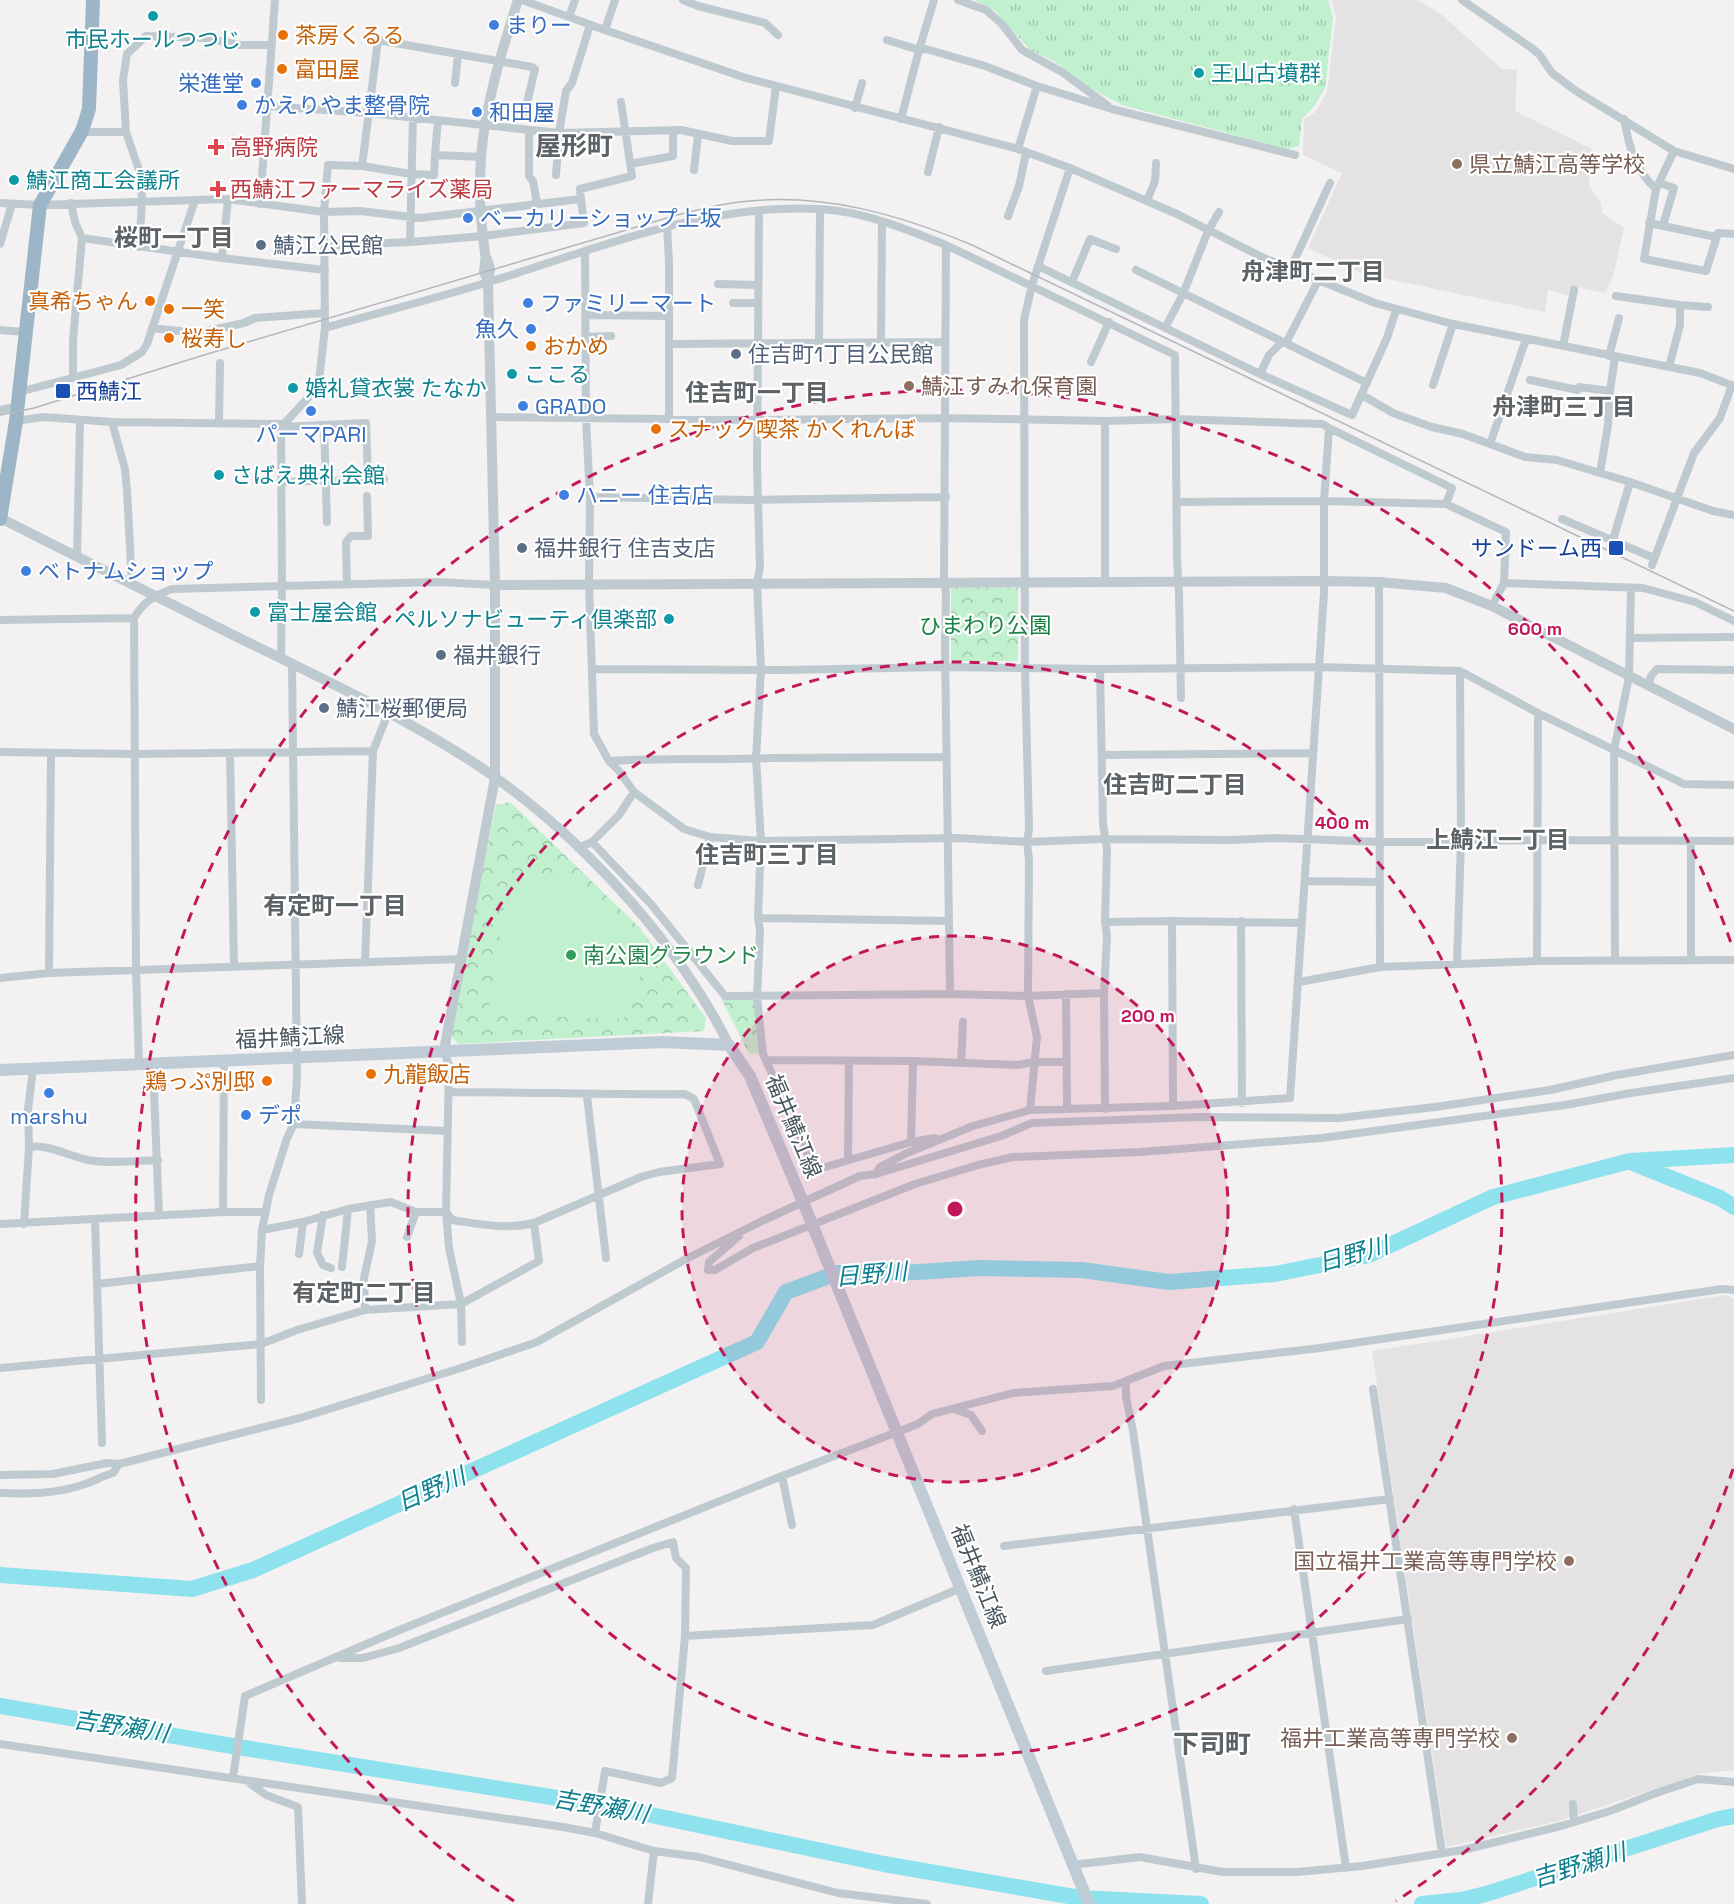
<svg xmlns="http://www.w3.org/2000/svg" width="1734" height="1904" font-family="'Space Grotesk','Noto Sans JP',sans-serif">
<defs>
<pattern id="grass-tufts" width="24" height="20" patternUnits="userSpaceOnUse" patternTransform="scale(1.5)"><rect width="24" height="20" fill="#c1f0cf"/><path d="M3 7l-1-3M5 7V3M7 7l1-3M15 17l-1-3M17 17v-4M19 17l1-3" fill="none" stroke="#9fc5ab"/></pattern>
<pattern id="park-crowns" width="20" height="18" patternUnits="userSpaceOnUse" patternTransform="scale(1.5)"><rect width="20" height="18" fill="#c1f0cf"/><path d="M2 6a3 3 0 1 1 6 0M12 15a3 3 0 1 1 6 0" fill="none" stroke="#9fc5ab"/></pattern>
</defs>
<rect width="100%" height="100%" fill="#f3f1f1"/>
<!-- education -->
<path fill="#e4e2e3" d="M1332 0H1418L1442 15 1502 69H1517L1515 111 1592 149 1589 185 1601 203 1602 213 1624 228 1613 277 1605 293 1574 287 1570 289 1568 295 1548 290 1545 312 1364 274 1308 248 1342 173 1303 155 1304 119 1314 113 1327 93 1336 17Z
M1726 1295 1734 1299V1770L1699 1774 1559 1821 1446 1847 1372 1351Z"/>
<!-- grass -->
<path fill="url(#grass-tufts)" d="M974 0H1328L1333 17 1325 88 1315 105 1302 119 1299 146 1287 149 1122 105 1086 86 1075 76 1054 61 1030 50 994 10Z"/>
<!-- park -->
<path fill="url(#park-crowns)" d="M951 588H1018V661H951Z
M510 802 639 927 706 1018 704 1031 458 1044 449 1033 496 805Z
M721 998H756L762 1053 749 1054Z"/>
<!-- garden -->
<path fill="#c1f0cf" d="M557 874C577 880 585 892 600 907 625 934 650 954 636 994 632 1004 630 1011 623 1019L499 1015 493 1012 489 1005 508 882Z"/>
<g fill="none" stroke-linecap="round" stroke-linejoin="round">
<!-- stream -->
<path stroke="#8ee2ed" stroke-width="3" d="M1079 1904 1080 1898"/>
<!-- river -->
<path stroke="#8ee2ed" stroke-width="16" d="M1633 1163 1720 1198 1734 1207
M0 1575 192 1589 253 1570 757 1342 786 1292 837 1273 918 1272 980 1268 1082 1270 1169 1282 1275 1274 1369 1255 1493 1197 1630 1161 1734 1155
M0 1706 238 1747 613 1807 884 1864 1080 1898 1201 1904
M1422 1904 1461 1900 1486 1894 1718 1819 1734 1816"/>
<!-- minor -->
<path stroke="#bfcad0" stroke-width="8" d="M522 0 605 30 746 78 1018 149 1070 168 1147 201 1177 214 1264 258 1375 303 1453 324 1700 373 1734 386
M683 0 698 6 765 23 778 35
M958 0 986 10 1002 24 1022 50 1062 72 1107 105
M1462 0 1530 47 1539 54 1552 73 1576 91 1674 151 1734 169
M569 17 575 0
M605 30 615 0
M887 40 919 50 934 0
M455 83 458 55
M267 106 369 113 559 133 681 130 732 141H769L776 86
M855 108 862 83
M901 119 919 50 926 49 985 66 1037 86 1112 109 1295 155
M1624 119C1629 147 1635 170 1656 189
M529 130V176L533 181 537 203
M85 132H126L141 176 142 202 139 247
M126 132 123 80 127 54 146 36 205 38 240 45H271
M1018 149 1037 86
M1674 151 1656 189 1644 259 1706 271 1718 233 1734 234
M435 155 438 120
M482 157 435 155 434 175 411 174 362 166 328 165 324 212 360 211 420 218 581 199 580 189 632 176 621 102
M630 164 673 156V130
M362 166 378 40 532 67 535 69 525 112
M694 170 698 135
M928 172 939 127
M556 175 559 133 566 91 572 83 590 25
M1660 183 1674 188 1663 225
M1147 201 1155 181 1156 163
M0 203 40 205 228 199 324 212 325 328 319 381 308 398 281 427 282 587 281 658
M71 203 75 222 82 238 73 341V376
M260 204 275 0
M759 212 757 466 760 567 757 583 761 669 756 759 761 841 758 918 760 931 757 997 763 1054 815 1170 911 1142 935 1138
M1008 216 1019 186 1026 153
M1649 223 1716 237
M667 227 669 262V418
M82 238 222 258 325 270
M410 242 483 236 584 223 581 199
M0 244 12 204
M946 245 944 582 946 592 945 648 950 994
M325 246 410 242 413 118
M585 252 586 419 590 497 589 585 594 734 609 761 619 771 634 792 684 829 710 837 761 841 957 838 1027 842 1104 839 1231 840 1277 838 1380 842 1537 840 1734 841
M485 253C491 264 493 272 488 283
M485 253 483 272 488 283
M222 258 228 199
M1038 266 1260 374 1352 415 1387 338 1396 310
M1136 270 1367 383
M1290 270 1330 183
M1072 282 1090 239 1116 249
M718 284 758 285
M1616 296 1680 305V325L1669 367
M733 303H758
M1680 305 1708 307
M585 315 668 316
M152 328 198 333 244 323 255 318 324 313
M325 328C385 311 445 296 505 277 606 245 711 203 819 209 863 211 906 229 946 245L1175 355 1177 559 1179 594 1181 698
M1165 328 1183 294 1208 231 1219 212
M0 330 26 332
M585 337 611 336
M819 342 820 209
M881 342 882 223
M1286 343 1318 281
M670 344 945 342
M1563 346 1574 290
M1609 356 1619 318
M1091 362 1109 322
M1260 374 1269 355 1282 342
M1530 380 1578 390 1579 387 1610 391
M1433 385 1453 324
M19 392 121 365 142 352 147 344 195 200
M1362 395 1393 413 1432 427 1463 434 1525 457 1557 460 1630 482 1713 511 1734 515
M0 410 18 406
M491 417 758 420 945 418 1105 421 1176 419 1322 424 1329 428 1324 501V593L1290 1098 1173 1106 1030 1110 973 1126 907 1153 880 1167 876 1174
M16 421 43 417 112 422 282 424
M112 422 125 469 127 491 132 585
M219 423 220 363
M324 425 327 522
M281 427 366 423 368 479
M1329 428 1452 488 1446 504
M1490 444 1526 339
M1600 473 1608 425 1610 391 1615 357
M280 482 384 479
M590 497 749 500 946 497
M1178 502 1324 501 1446 504 1506 532 1504 583 1643 588 1695 602 1734 621
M1562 519 1654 558
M1613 540 1630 482
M77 557 80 421
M1652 565 1694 453 1720 418 1732 385
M1105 582V421
M1379 582 1380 967
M347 585 346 542 351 536H368L367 496
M1492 606 1504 583
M0 620 134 618
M1631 638 1734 637
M592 669 784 670 946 667 1100 669 1319 667 1460 671 1538 713 1684 784 1734 785
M1100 669 1103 824 1107 849 1105 922 1107 936 1104 993 1105 1109
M1648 686 1651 676 1657 669 1734 670
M0 752 134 754 373 751 388 713
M230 753 234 966
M1102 755 1312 753
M609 761C662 758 716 760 770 758L947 757
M592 842 651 904 725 996 950 994 1028 996 1104 993
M1691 842V960
M578 848 592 842 619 815 634 792
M1305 881 1380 882
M698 885 710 837
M758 918 949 921
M1172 921 1173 1106
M1241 921 1242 1103
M1105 922 1172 921 1301 923
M1615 960 1614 750 1629 677 1631 588
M1537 961 1538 713
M365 962 373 751
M1457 963 1461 840 1460 671
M49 973 51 754
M0 978 49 973 461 959
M1299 982 1380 967 1537 961 1734 960
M1066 994 1067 1109
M444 1051 449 1065 446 1212 449 1248 461 1304 462 1342
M767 1060 913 1061 1018 1065 1034 1062H1067
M961 1063 963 1022
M139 1065 136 970 134 618C143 602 155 595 172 589L438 582 495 585
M153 1065 159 1216
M587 1096 606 1258
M1030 1110 1037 1037 1028 996 1029 860 1027 842 1029 829 1025 669 1024 320 1032 285 1070 168
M294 1124 447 1131
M911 1142 913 1061
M29 1147C49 1144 68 1156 88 1160 111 1164 135 1161 158 1160
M848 1160 849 1061
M223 1212 224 1061
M446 1212 452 1220C479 1224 506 1230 534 1223L641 1177 659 1172 720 1164 694 1099 685 1094C606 1095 528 1092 449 1092
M323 1215 317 1253 323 1265 331 1268
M95 1220 102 1443
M0 1224 223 1212H265
M24 1224 29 1147 28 1110 33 1068
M262 1230 303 1222 348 1209 391 1202 416 1212H446
M739 1236 709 1262 708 1270H715L753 1248 915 1184 978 1165 1013 1157 1140 1152 1322 1138 1565 1105 1631 1093 1734 1078
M407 1237 416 1212
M299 1254 303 1222
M342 1267 348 1209
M97 1284 260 1266
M365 1310 364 1278 372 1241 370 1205
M0 1368 261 1344 297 1330 365 1310 461 1304 539 1261 534 1223
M1126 1381V1397L1133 1431 1196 1869
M1373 1389 1442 1853
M261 1400 260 1266 262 1230 269 1195 287 1138 294 1124 297 1077 292 664
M954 1409 971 1415 982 1431
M0 1475 53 1474 107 1463 119 1464 300 1418 461 1368 537 1342 686 1259 764 1220 860 1176 876 1174 1001 1136 1032 1123 1199 1117 1339 1118 1435 1107 1550 1090 1617 1075 1734 1055
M782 1476 792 1525
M0 1493C28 1494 55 1494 82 1485 93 1482 102 1476 113 1473L119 1464
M1294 1509 1346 1868
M1004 1546 1390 1499
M685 1636 873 1625 961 1588
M340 1658H363L399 1648 653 1548 673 1542 676 1558 686 1568 685 1636 672 1778 661 1783 605 1771 595 1833
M1046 1671 1408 1619
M0 1744 563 1827 595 1833 654 1851 699 1857 838 1893 927 1904
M233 1777 245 1696 397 1631 782 1476 918 1424 932 1414 1013 1393 1113 1386 1164 1366 1320 1348 1722 1289 1734 1290
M248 1782 266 1795 298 1807 302 1904
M1573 1804 1574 1822
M1072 1865 1140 1857 1223 1872H1297L1362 1866 1463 1850 1561 1826 1610 1811 1656 1793 1698 1779 1734 1782
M648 1904 654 1851"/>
<!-- tertiary -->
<path stroke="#bfcad0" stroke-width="10" d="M485 253C479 212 478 166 485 125 492 82 505 41 518 0
M0 518C79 558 159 598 239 638 317 676 398 714 471 761 572 826 675 937 729 1045
M495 585 1324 581 1379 582 1446 588 1492 606 1734 729
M444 1051 495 778V585L488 283"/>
<!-- secondary -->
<path stroke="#bfcbd5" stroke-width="12" d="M0 1070 663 1042 729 1045 750 1076 803 1202 1089 1904"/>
<!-- trunk -->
<path stroke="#9db6c7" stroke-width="14" d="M0 519 16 421 40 205 82 131 89 109 93 0"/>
<!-- tram -->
<path stroke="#b3b7bb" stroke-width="1.5" d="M0 415 34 408 204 355 677 215C698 210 719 204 740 202 821 192 898 214 972 245L1734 611"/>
</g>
<!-- distance rings -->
<circle cx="955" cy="1209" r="273" fill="#c2185b" fill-opacity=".12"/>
<g fill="none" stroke="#c2185b" stroke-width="3" stroke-dasharray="10 8">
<circle cx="955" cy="1209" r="273"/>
<circle cx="955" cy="1209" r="547"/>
<path d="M1733 1469A820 820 0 0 1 1396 1901M514 1901A820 820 0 1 1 1733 949"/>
</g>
<!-- markers -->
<g fill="#0f9aa8" stroke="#fff" stroke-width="2">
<circle cx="153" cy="16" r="6"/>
<circle cx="1199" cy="73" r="6"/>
<circle cx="14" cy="180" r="6"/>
<circle cx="512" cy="374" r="6"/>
<circle cx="293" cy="388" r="6"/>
<circle cx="219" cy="475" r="6"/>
<circle cx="255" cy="612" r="6"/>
<circle cx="669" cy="619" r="6"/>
</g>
<g fill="#3f7fe0" stroke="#fff" stroke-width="2">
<circle cx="494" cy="25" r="6"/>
<circle cx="256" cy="83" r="6"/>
<circle cx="242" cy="105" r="6"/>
<circle cx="477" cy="112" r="6"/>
<circle cx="468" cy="218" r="6"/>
<circle cx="528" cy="303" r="6"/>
<circle cx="531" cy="329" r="6"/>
<circle cx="523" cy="406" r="6"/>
<circle cx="311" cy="411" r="6"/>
<circle cx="564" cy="495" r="6"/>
<circle cx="26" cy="571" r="6"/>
<circle cx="49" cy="1093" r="6"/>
<circle cx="246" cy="1115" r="6"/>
</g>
<g fill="#e8710a" stroke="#fff" stroke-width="2">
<circle cx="283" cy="35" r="6"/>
<circle cx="282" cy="69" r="6"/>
<circle cx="150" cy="301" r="6"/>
<circle cx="169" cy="309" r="6"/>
<circle cx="169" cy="338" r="6"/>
<circle cx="531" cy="346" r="6"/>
<circle cx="656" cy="429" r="6"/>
<circle cx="371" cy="1074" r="6"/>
<circle cx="267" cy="1081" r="6"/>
</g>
<g fill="#e0444e" stroke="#fff" stroke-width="2">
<path d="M213 138h6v6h6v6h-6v6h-6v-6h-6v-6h6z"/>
<path d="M215 180h6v6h6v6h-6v6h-6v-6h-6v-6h6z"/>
</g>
<g fill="#8d6e63" stroke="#fff" stroke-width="2">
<circle cx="1457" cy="164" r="6"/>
<circle cx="909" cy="386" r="6"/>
<circle cx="1569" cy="1561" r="6"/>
<circle cx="1512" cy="1738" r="6"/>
</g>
<g fill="#5c6f8a" stroke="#fff" stroke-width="2">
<circle cx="261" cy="245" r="6"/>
<circle cx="736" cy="354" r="6"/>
<circle cx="522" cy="548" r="6"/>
<circle cx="441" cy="655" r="6"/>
<circle cx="324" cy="708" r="6"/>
</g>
<g fill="#1a4fb4" stroke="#fff" stroke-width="2">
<rect x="55" y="383" width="16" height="16" rx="3"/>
<rect x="1608" y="540" width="16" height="16" rx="3"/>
</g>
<circle fill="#2e9e5b" stroke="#fff" stroke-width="2" cx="571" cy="955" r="6"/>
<g text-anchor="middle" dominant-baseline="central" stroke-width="4.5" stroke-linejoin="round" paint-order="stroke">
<!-- shop labels -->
<g font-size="22" fill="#366cbe" stroke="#fff" text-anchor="start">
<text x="506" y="25">まりー</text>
<text x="244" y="83" text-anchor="end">栄進堂</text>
<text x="254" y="105">かえりやま整骨院</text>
<text x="489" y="112">和田屋</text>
<text x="480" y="218">ベーカリーショップ上坂</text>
<text x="540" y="303">ファミリーマート</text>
<text x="519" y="329" text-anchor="end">魚久</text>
<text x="535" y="406">GRADO</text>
<text x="311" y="434" text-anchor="middle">パーマPARI</text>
<text x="576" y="495">ハニー 住吉店</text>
<text x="38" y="571">ベトナムショップ</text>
<text x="258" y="1115">デポ</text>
<text x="49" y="1116" text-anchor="middle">marshu</text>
</g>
<!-- food labels -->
<g font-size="22" fill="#c56008" stroke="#fff" text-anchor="start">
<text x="295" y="35">茶房くるる</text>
<text x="294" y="69">富田屋</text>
<text x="138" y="301" text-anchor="end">真希ちゃん</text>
<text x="181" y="309">一笑</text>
<text x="181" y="338">桜寿し</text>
<text x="543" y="346">おかめ</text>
<text x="668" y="429">スナック喫茶 かくれんぼ</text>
<text x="383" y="1074">九龍飯店</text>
<text x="255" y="1081" text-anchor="end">鶏っぷ別邸</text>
</g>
<!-- culture labels -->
<g font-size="22" fill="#0d838f" stroke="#fff" text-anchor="start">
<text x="153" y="39" text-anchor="middle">市民ホールつつじ</text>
<text x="1211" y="73">王山古墳群</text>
<text x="26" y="180">鯖江商工会議所</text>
<text x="524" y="374">ここる</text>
<text x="305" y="388">婚礼貸衣裳 たなか</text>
<text x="231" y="475">さばえ典礼会館</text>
<text x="267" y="612">富士屋会館</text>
<text x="657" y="619" text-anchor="end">ペルソナビューティ倶楽部</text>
</g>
<!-- health labels -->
<g font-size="22" fill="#be3a42" stroke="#fff" text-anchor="start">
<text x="230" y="147">高野病院</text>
<text x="230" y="189">西鯖江ファーマライズ薬局</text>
</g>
<!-- education labels -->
<g font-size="22" fill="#785e54" stroke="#fff" text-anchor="start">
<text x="1469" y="164">県立鯖江高等学校</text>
<text x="921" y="386">鯖江すみれ保育園</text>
<text x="1557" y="1561" text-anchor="end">国立福井工業高等専門学校</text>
<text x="1500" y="1738" text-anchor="end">福井工業高等専門学校</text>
</g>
<!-- service labels -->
<g font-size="22" fill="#4e5e75" stroke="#fff" text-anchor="start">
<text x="273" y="245">鯖江公民館</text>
<text x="748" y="354">住吉町1丁目公民館</text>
<text x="534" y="548">福井銀行 住吉支店</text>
<text x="453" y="655">福井銀行</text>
<text x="336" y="708">鯖江桜郵便局</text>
</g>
<!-- transit labels -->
<g font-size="22" fill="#164399" stroke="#fff" text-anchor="start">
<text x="76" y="391">西鯖江</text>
<text x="1602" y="548" text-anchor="end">サンドーム西</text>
</g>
<!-- park labels -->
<g font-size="22" fill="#178243" stroke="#fff">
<text x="985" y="625">ひまわり公園</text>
</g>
<!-- leisure labels -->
<g font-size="22" fill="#27864d" stroke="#fff" text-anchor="start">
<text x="583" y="955">南公園グラウンド</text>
</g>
<!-- street labels -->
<g font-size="22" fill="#49565f" stroke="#fff">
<text transform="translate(290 1037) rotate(-3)">福井鯖江線</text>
<text transform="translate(794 1126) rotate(67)">福井鯖江線</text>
<text transform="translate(979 1576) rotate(68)">福井鯖江線</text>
</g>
<!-- neighbourhood labels -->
<g font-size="24" font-weight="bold" fill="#5d6266" stroke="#fff">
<text x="174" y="237">桜町一丁目</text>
<text x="1313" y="271">舟津町二丁目</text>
<text x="757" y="392">住吉町一丁目</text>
<text x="1564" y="406">舟津町三丁目</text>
<text x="1175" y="784">住吉町二丁目</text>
<text x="1498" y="839">上鯖江一丁目</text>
<text x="767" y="854">住吉町三丁目</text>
<text x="335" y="905">有定町一丁目</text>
<text x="364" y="1292">有定町二丁目</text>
</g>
<!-- water labels -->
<g font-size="24" font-style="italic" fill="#0d7f8f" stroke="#fff">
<text transform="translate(1353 1254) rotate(-16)">日野川</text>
<text transform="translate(871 1274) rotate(-5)">日野川</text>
<text transform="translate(431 1489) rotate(-24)">日野川</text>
<text transform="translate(121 1726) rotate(9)">吉野瀬川</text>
<text transform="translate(601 1806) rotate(10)">吉野瀬川</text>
<text transform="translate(1579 1865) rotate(-17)">吉野瀬川</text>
</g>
<!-- quarter labels -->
<g font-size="26" font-weight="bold" fill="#5d6266" stroke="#fff">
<text x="574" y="146">屋形町</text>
<text x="1212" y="1744">下司町</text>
</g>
</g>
<circle cx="955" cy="1209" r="9" fill="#c2185b" stroke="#fff" stroke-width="3"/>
<g font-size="18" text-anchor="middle" font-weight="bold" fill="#c2185b" stroke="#fff" stroke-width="4.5" stroke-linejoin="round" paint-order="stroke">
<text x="1535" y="635">600 m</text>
<text x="1342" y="829">400 m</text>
<text x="1148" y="1022">200 m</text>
</g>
</svg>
